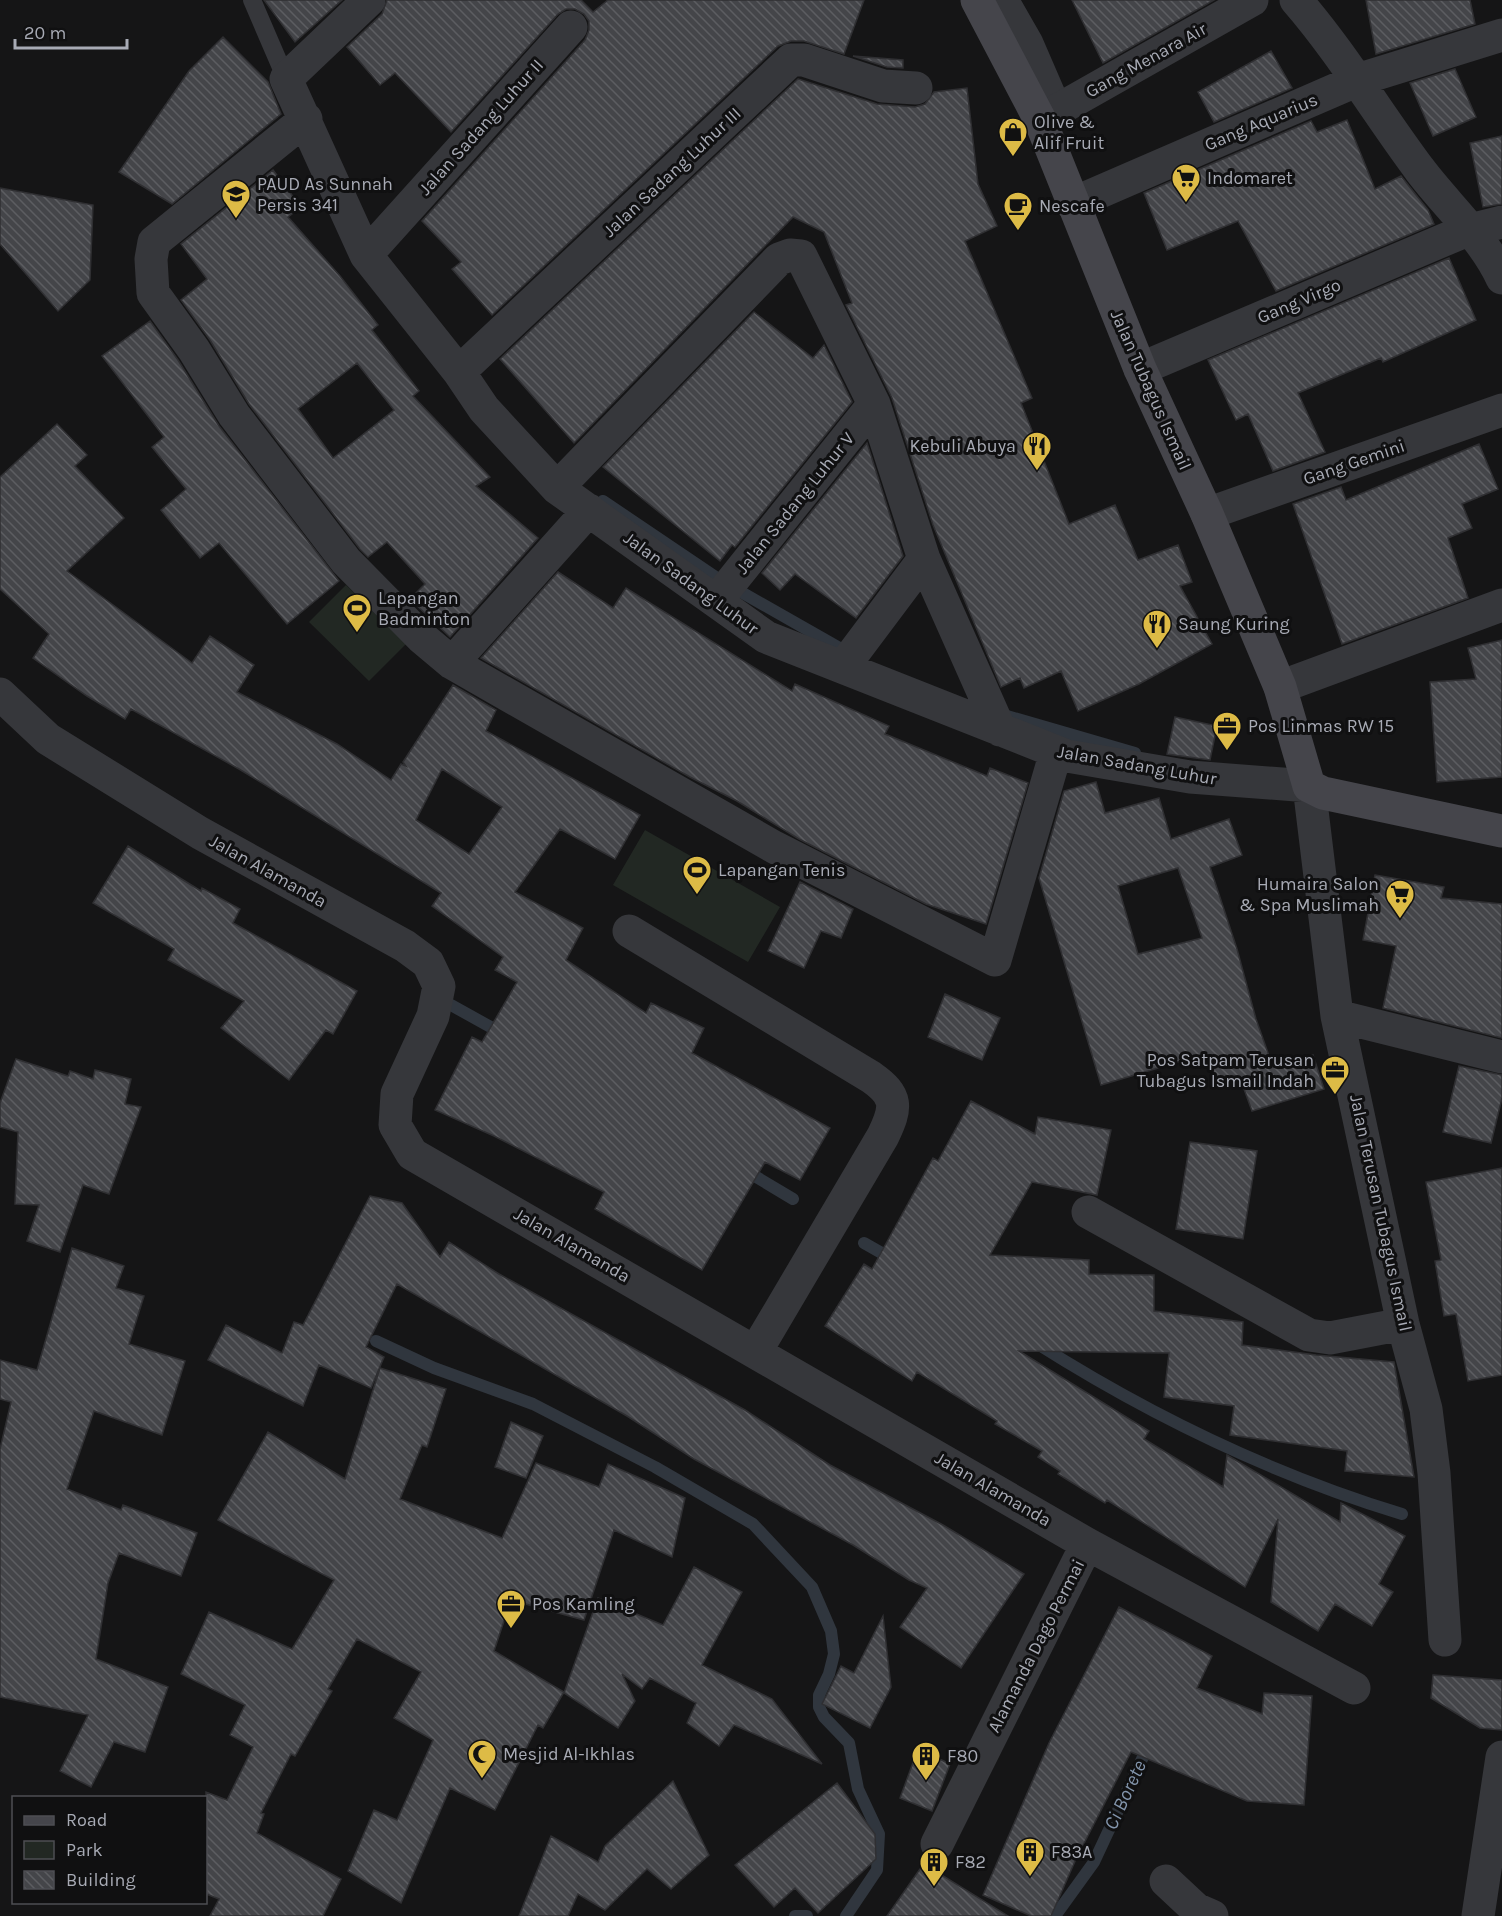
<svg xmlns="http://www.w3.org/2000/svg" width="1502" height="1916" font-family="Karla,sans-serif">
<defs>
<pattern id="building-back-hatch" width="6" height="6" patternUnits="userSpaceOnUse" patternTransform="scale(1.5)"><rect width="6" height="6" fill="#444549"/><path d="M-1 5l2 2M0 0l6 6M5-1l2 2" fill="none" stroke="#5c5d61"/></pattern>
</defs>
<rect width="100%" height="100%" fill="#151516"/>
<!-- green -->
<path fill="#222823" d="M346 585 406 644 369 681 309 622Z
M645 830 780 907 748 962 613 885Z"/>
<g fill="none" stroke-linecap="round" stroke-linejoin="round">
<!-- stream -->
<path stroke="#30363e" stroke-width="12" d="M603 501 717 578
M741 592 843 650
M1007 716 1135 753
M451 1005 505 1035
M743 1169 793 1199
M864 1243 894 1260
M376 1341 434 1368 533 1404 655 1467 753 1524 812 1587 831 1631 834 1654 829 1674 819 1695V1707L824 1717 849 1743 858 1789 879 1834 877 1870 846 1916
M1036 1343C1151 1416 1271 1474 1402 1514
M795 1916H807
M1055 1916 1094 1862 1150 1742"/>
</g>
<!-- building -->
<path fill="url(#building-back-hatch)" stroke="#2f2f32" stroke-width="1.5" fill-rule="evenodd" d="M264 0H342L295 42Z
M387 0H581L593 12 608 0H864L844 54 804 41H791L778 46 492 315 452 269 461 262 422 221 585 40 589 30V21L584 14 575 9H566L558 14 451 132 395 73 380 85 347 47 382 14Z
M1072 0H1214L1103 63Z
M1366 0H1470L1475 24 1376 54Z
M223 37 268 82 281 114 172 204 119 172 189 71Z
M1271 51 1292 88 1214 122 1198 92Z
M853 56 903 60V68L887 67Z
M1455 69 1476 117 1433 136 1410 83Z
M798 79 877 104 915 107 925 104 934 92 967 88 978 184 997 226 965 241 1032 398 1021 403 1069 524 1115 505 1138 560 1178 545 1192 582 1180 586 1212 644 1139 684 1078 711 1061 671 1024 688 1020 678 1001 687 933 525 892 398 846 305 852 303 824 232 793 217 574 443 500 359Z
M1347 120 1375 189 1401 176 1428 210 1434 224 1276 291 1238 221 1167 250 1144 193 1311 121 1317 132Z
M1502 136V204L1483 207 1470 143Z
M273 170 301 207 288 217 340 276 378 325 372 330 419 391 413 396 490 477 476 486 538 538 450 637 410 599 425 584 387 542 368 557 360 549 249 404 210 340 181 300 207 279 181 244ZM357 363 394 410 333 458 298 409Z
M0 188 93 205 90 280 58 311 0 244Z
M1449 258 1476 320 1383 362 1381 358 1298 393 1325 452 1273 471 1248 414 1236 420 1208 360Z
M754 312 813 358 824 345 852 402 735 547 732 545 720 561 603 467Z
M150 321 178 360 219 426 339 581 287 624 219 543 200 558 161 510 186 489 152 447 164 437 102 356Z
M57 424 87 455 75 466 124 518 67 571 192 663 210 636 254 665 237 692 337 744 391 780 401 764 406 766 403 762 453 685 496 710 486 731 640 815 615 859 560 829 515 892 583 928 566 960 646 1013 651 1003 704 1028 692 1053 830 1128 800 1180 765 1162 702 1270 595 1209 604 1192 494 1136 435 1110 472 1037 482 1042 517 982 495 970 503 957 432 906 441 893 239 769 131 709 125 719 87 696 33 658 49 634 0 589V477ZM442 769 502 807 469 854 416 820Z
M867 443 903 556 856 618 795 574 780 590 762 573Z
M1479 444 1498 489 1462 504 1472 528 1448 538 1468 598 1342 644 1293 504 1341 487 1346 500Z
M558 572 613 608 626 588 792 691 795 684 889 726 885 734 987 776 990 768 1028 783 986 924 926 904 799 839 737 801 690 777 481 658Z
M1502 640V777L1437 782 1430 682 1476 679 1468 648Z
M1175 717 1217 726 1210 760 1167 754Z
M1096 782 1105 813 1159 798 1171 839 1229 819 1242 855 1210 867 1237 949 1256 1019 1273 1067 1313 1055 1324 1089 1252 1111 1240 1078 1216 1084 1205 1054 1101 1085 1039 878 1064 791ZM1178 868 1202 938 1138 954 1118 886Z
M128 846 201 891 202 888 240 909 233 923 357 991 333 1034 326 1030 289 1080 221 1028 244 1001 168 960 174 949 93 903Z
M1375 875 1444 887 1441 898 1502 904V1038L1383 1008 1396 946 1363 940Z
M800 882 853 909 841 938 821 931 804 968 768 951Z
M945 994 1000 1018 982 1060 928 1037Z
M16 1059 68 1076 70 1071 93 1079 95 1070 131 1079 125 1104 141 1107 109 1194 83 1185 60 1252 27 1241 39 1205 15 1204 18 1132 0 1127V1103Z
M1459 1066 1502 1075V1098L1491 1143 1443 1132Z
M971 1101 1035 1134 1038 1117 1111 1130 1097 1195 1032 1182 990 1255 1089 1260V1274L1154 1275V1311L1243 1322 1242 1345 1316 1355 1394 1362 1414 1477 1345 1471 1347 1451 1230 1435 1234 1406 1164 1397 1169 1353 1019 1351 1149 1431 1144 1439 1223 1487 1227 1455 1340 1522 1341 1503 1405 1536 1379 1584 1393 1592 1372 1626 1335 1604 1318 1631 1271 1602 1278 1519 1245 1587 1107 1500 1105 1503 1058 1474 1060 1471 1038 1457 1042 1451 995 1424 997 1421 917 1372 912 1381 825 1326 864 1264 872 1269 933 1158 938 1161Z
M1190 1142 1257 1151 1243 1239 1176 1229Z
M1502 1168V1375L1468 1381 1456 1314 1444 1316 1435 1261 1441 1260 1426 1182Z
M370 1196 402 1203 440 1257 449 1242 499 1274 745 1410 830 1465 943 1525 1024 1574 961 1668 900 1627 927 1588 909 1580 853 1545 694 1459 627 1416 397 1284 366 1347 384 1357 371 1388 319 1365 303 1406 208 1360 226 1325 282 1353 294 1322 303 1325Z
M72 1248 124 1266 116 1288 144 1296 129 1344 185 1361 162 1435 94 1411 67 1489 121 1510 123 1505 197 1533 181 1576 119 1553 108 1583 96 1659 168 1687 145 1752 114 1742 91 1787 60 1771 88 1715 0 1697V1449L11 1402 0 1399V1360L37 1370Z
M380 1368 446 1389 427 1447 422 1445 400 1499 502 1538 536 1463 599 1487 608 1464 685 1498 672 1557 614 1530 584 1620 511 1600 494 1651 564 1692 543 1728 538 1725 495 1810 450 1788 401 1903 348 1871 374 1810 397 1820 433 1740 394 1718 421 1672 357 1639 328 1689 332 1691 295 1756 291 1754 261 1813 264 1814 257 1833 341 1879 323 1916H210L219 1899 206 1894V1792L227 1800 253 1747 230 1735 245 1705 181 1674 209 1612 292 1649 334 1580 218 1520 268 1432 345 1479Z
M511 1422 543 1436 526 1478 495 1467Z
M694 1567 742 1592 702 1665 772 1699 822 1764 734 1725 719 1746 687 1723 696 1703 650 1678 642 1689 622 1674 635 1701 618 1728 564 1693 598 1598 663 1625Z
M1119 1607 1212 1656 1197 1688 1262 1714 1264 1693 1312 1696 1304 1805 1247 1801 1131 1752 1076 1859 1051 1916H1031L983 1895 1049 1743Z
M883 1616 891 1687 870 1728 822 1704 841 1666 854 1673Z
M1433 1675 1502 1680V1730L1480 1728 1431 1698Z
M918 1749 950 1764 932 1811 900 1798Z
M673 1781 709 1855 671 1889 647 1869 605 1910 578 1894 568 1916H519L551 1836 598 1862 605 1846Z
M837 1783 875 1834 876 1859 818 1913 795 1888 774 1907 735 1865Z
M920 1869H932L1008 1916H887Z"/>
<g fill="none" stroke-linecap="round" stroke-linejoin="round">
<!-- service -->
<path stroke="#36373b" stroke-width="18" d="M252 0 286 79"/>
<!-- pedestrian -->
<path stroke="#36373b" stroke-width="26" d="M1006 0 1030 42 1059 109"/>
<!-- minor -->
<path stroke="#36373b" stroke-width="33" d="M369 0 286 79 366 255 459 372 484 409 557 488 766 637 1067 756 1190 777 1309 786 1337 1016 1403 1324 1426 1409 1434 1473 1445 1640
M1296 0C1342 53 1378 114 1420 170 1447 206 1483 237 1502 278
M1357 80 1502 35
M306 119 154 242 151 259 153 293 194 350 234 415 346 561 421 637 452 663 774 847 995 960 1056 752
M1040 120 1252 0
M1072 204 1351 83
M1470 230 1502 222
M366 255 571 27
M1140 369 1458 234
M459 372 791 60H804L883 86 916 88
M557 488 779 259 790 255 801 256 874 404 924 559 1000 730
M1207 514 1502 410
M716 601 874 404
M452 663 589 510
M843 667 924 559
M1280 687 1502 605
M0 694 48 739 200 833 405 946 428 963 439 986 433 1016 397 1094 395 1125 412 1154 1087 1544 1354 1688
M629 931 871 1077C898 1096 897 1107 883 1136L756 1351
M1337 1016 1502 1057
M1088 1212 1309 1335 1330 1338 1403 1324
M937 1844 1087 1544
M1166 1881 1196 1909 1212 1916
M1478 1916 1502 1757"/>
<!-- secondary -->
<path stroke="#45454b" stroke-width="33" d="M977 0 1040 120 1140 369 1207 514 1280 687 1309 786 1323 793 1502 831"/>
</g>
<!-- icons -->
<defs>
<g id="shop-pin" transform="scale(1.5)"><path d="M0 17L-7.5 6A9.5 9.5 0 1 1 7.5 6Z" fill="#ddbb46" stroke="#101011"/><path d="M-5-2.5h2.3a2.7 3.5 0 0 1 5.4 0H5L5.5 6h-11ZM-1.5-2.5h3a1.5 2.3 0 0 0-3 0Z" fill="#111"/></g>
<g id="supermarket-pin" transform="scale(1.5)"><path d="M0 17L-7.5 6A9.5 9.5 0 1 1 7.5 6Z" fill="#ddbb46" stroke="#101011"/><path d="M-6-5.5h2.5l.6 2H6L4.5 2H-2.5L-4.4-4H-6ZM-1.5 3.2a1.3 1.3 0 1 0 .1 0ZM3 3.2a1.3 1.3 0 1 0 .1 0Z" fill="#111"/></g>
<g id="school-pin" transform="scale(1.5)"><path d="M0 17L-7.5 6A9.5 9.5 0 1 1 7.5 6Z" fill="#ddbb46" stroke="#101011"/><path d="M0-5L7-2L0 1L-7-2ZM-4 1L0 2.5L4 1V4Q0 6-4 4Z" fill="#111"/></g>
<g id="cafe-pin" transform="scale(1.5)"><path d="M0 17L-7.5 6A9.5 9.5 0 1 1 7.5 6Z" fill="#ddbb46" stroke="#101011"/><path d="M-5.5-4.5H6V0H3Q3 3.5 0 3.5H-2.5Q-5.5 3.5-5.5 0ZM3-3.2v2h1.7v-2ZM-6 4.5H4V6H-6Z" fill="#111"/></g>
<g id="restaurant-pin" transform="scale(1.5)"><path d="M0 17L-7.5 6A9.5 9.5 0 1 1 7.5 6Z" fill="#ddbb46" stroke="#101011"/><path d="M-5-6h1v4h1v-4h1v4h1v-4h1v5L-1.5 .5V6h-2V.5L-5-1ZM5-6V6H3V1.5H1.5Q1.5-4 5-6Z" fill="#111"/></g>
<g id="stadium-pin" transform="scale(1.5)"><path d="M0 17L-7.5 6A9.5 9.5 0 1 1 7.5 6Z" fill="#ddbb46" stroke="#101011"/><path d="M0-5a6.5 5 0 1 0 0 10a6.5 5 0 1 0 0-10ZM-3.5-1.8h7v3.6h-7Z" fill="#111"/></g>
<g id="office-pin" transform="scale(1.5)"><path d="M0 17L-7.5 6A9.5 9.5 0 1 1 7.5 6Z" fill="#ddbb46" stroke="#101011"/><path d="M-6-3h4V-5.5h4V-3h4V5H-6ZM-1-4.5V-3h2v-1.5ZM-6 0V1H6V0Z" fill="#111"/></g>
<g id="mosque-pin" transform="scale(1.5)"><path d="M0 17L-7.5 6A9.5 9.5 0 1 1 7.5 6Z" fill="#ddbb46" stroke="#101011"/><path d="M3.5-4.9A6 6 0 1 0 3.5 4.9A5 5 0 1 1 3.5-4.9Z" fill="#111"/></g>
<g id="building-pin" transform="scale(1.5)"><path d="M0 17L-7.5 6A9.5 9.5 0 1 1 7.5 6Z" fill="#ddbb46" stroke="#101011"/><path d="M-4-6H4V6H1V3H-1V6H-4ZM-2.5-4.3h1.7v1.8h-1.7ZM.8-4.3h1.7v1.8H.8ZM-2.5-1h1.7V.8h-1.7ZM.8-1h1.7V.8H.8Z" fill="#111"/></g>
</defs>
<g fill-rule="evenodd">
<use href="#shop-pin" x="1013" y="132"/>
<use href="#supermarket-pin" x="1186" y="178"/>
<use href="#school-pin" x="236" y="194"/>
<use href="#cafe-pin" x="1018" y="206"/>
<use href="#restaurant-pin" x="1037" y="446"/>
<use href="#stadium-pin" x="357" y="608"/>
<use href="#restaurant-pin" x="1157" y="624"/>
<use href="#office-pin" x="1227" y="726"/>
<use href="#stadium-pin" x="697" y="870"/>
<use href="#supermarket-pin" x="1400" y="894"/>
<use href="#office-pin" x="1335" y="1070"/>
<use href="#office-pin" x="511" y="1604"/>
<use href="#mosque-pin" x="482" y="1754"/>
<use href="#building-pin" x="926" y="1756"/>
<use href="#building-pin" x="1030" y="1852"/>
<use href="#building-pin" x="934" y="1862"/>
</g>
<g text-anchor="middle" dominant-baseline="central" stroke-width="6" stroke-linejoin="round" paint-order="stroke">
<!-- street labels -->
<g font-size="18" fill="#a8abb5" stroke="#101011">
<text transform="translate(1146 60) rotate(-29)">Gang Menara Air</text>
<text transform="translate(1261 122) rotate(-23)">Gang Aquarius</text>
<text transform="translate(481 127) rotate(-48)">Jalan Sadang Luhur II</text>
<text transform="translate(672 172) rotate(-43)">Jalan Sadang Luhur III</text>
<text transform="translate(1299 301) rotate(-23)">Gang Virgo</text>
<text transform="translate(1151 390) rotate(66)">Jalan Tubagus Ismail</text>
<text transform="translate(1354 462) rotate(-19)">Gang Gemini</text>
<text transform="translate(795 503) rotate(-51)">Jalan Sadang Luhur V</text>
<text transform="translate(691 583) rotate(36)">Jalan Sadang Luhur</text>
<text transform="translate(1137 765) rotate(10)">Jalan Sadang Luhur</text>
<text transform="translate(268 871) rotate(29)">Jalan Alamanda</text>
<text transform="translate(1381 1213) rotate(78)">Jalan Terusan Tubagus Ismail</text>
<text transform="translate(572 1245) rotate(30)">Jalan Alamanda</text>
<text transform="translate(993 1489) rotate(30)">Jalan Alamanda</text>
<text transform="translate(1036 1646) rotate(-63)">Alamanda Dago Permai</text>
</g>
<!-- poi labels -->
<g font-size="18" fill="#a8abb5" stroke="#101011" text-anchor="start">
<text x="1034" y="122">Olive &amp;<tspan x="1034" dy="21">Alif Fruit</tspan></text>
<text x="1207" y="178">Indomaret</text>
<text x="257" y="184">PAUD As Sunnah<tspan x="257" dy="21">Persis 341</tspan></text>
<text x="1039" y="206">Nescafe</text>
<text x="1016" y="446" text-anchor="end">Kebuli Abuya</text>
<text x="378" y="598">Lapangan<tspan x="378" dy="21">Badminton</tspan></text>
<text x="1178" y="624">Saung Kuring</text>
<text x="1248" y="726">Pos Linmas RW 15</text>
<text x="718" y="870">Lapangan Tenis</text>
<text x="1379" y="884" text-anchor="end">Humaira Salon<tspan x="1379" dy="21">&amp; Spa Muslimah</tspan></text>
<text x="1314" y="1060" text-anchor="end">Pos Satpam Terusan<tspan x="1314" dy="21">Tubagus Ismail Indah</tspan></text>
<text x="532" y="1604">Pos Kamling</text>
<text x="503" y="1754">Mesjid Al-Ikhlas</text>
<text x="947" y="1756">F80</text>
<text x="1051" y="1852">F83A</text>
<text x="955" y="1862">F82</text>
</g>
<!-- water labels -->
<g font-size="20" font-style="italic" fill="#8395ac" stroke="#101011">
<text transform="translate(1125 1795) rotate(-65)">Ci Borete</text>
</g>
</g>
<!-- legend -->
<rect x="12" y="1796" width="195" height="108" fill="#101011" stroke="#4d4e53" stroke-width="1.5"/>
<rect x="24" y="1816" width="30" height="9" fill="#45454b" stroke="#4d4e53" stroke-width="1.5"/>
<text x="66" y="1826" font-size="18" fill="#a8abb5">Road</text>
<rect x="24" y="1841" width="30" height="18" fill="#222823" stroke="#4d4e53" stroke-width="1.5"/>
<text x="66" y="1856" font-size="18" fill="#a8abb5">Park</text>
<rect x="24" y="1871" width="30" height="18" fill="url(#building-back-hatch)" stroke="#4d4e53" stroke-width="1.5"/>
<text x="66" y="1886" font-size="18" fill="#a8abb5">Building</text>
<!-- scale -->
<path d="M15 39v9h112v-9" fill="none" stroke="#a8abb5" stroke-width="3"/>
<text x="24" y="39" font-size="18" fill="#a8abb5" stroke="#101011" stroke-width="4.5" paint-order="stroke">20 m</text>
</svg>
